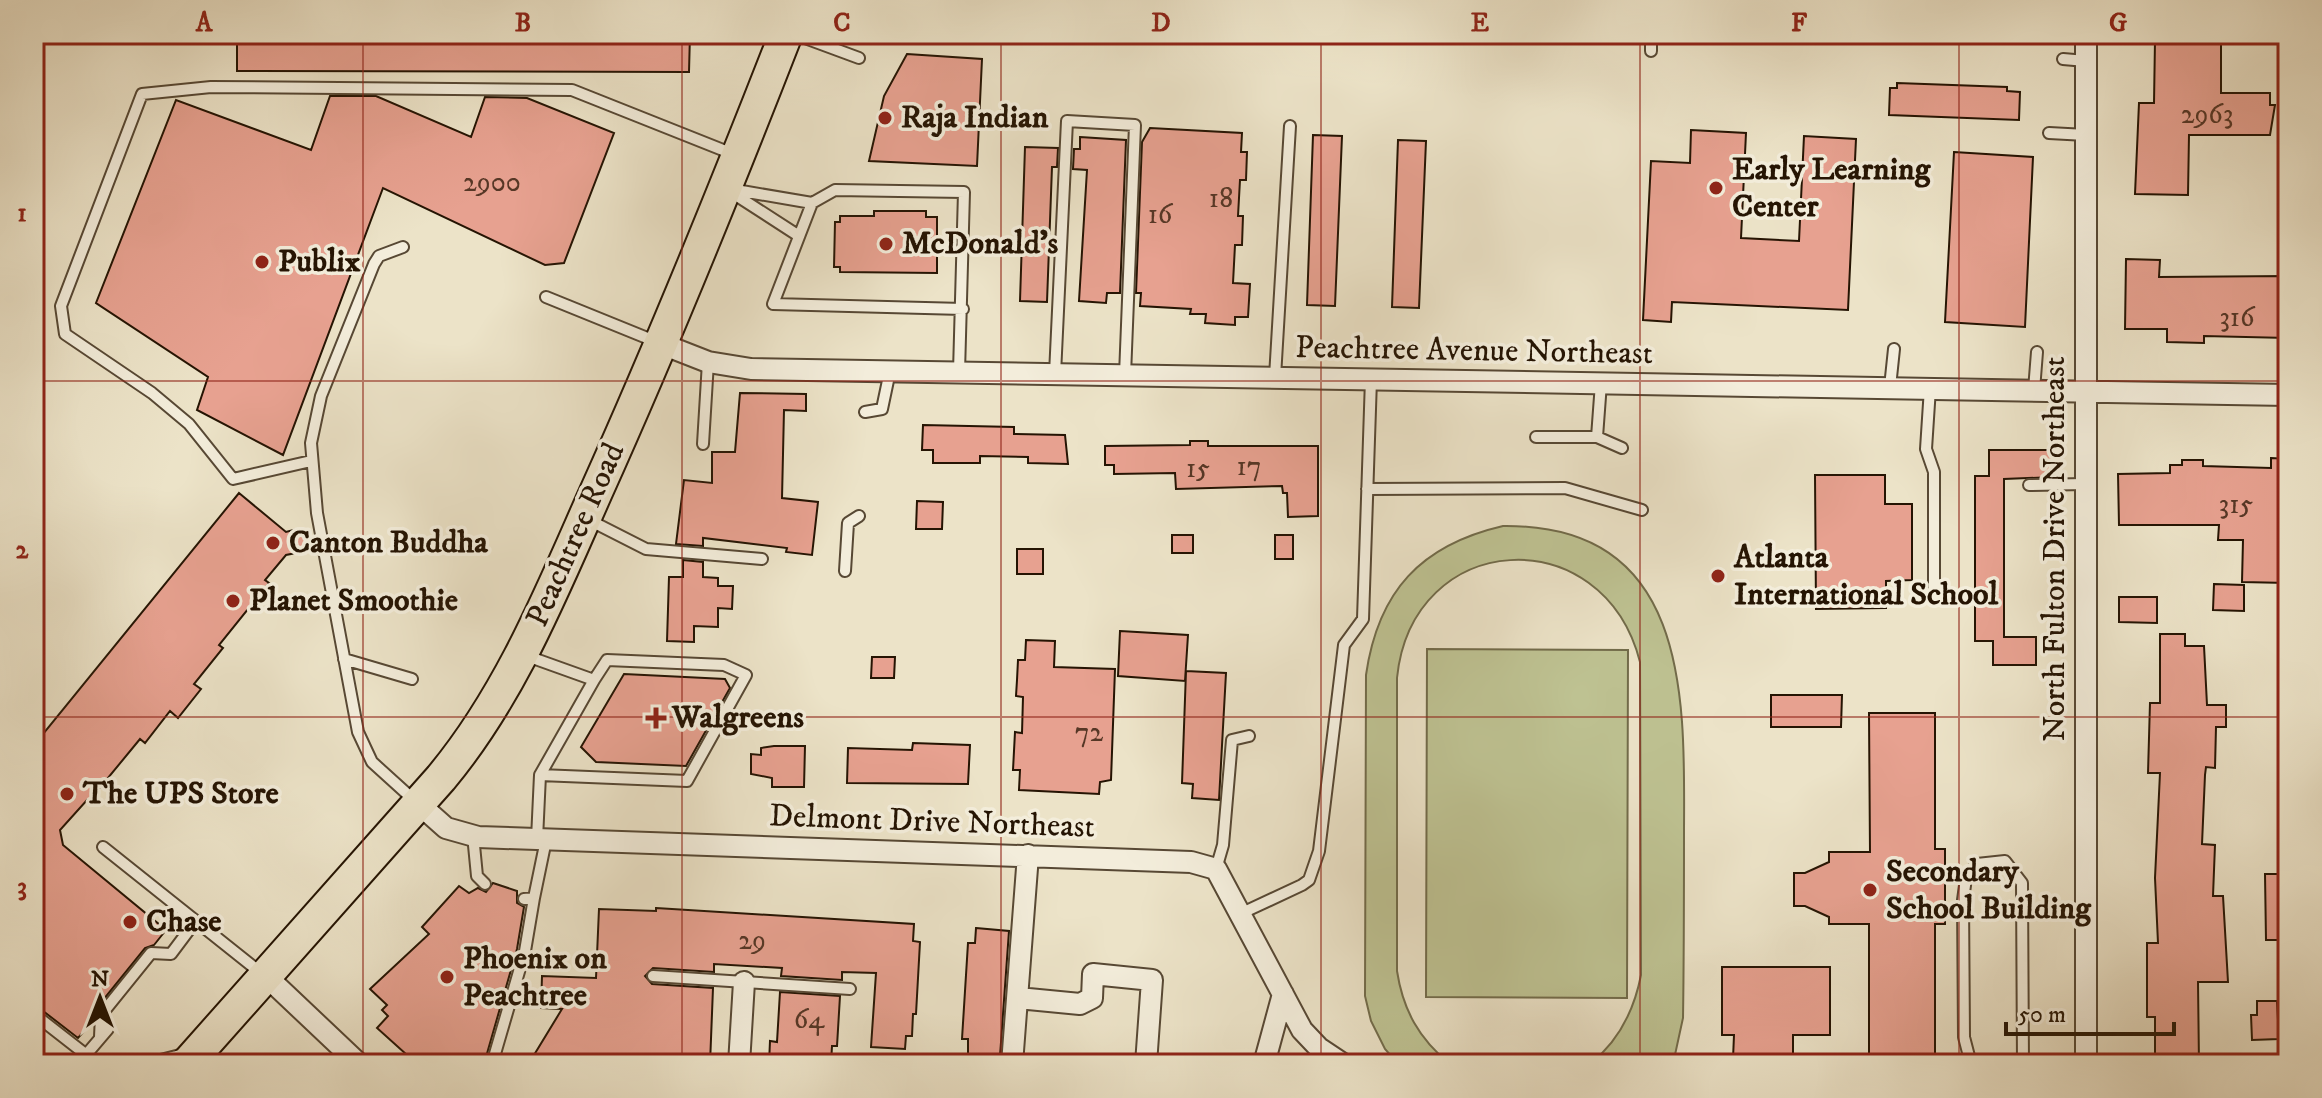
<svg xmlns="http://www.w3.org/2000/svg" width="2322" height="1098" font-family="'IM FELL DW Pica',serif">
<rect width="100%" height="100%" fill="#ece3c8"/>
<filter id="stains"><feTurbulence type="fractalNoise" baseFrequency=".0025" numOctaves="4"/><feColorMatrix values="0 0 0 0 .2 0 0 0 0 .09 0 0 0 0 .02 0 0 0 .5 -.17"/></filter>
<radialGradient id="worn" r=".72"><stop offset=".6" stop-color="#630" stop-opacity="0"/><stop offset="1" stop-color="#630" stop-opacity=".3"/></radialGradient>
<!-- green -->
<path fill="#bec292" stroke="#726b4a" stroke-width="2" d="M1503 526C1688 524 1685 693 1684 829 1684 892 1684 955 1683 1018L1673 1064H1590C1619 1041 1634 1011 1641 975L1640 662C1603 518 1412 529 1397 678V971C1403 1010 1419 1039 1450 1064H1398L1385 1049 1371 1021 1365 996 1366 675C1378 591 1421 545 1503 526Z
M1427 649 1628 650 1627 998 1426 997Z"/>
<!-- building -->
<path fill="#e7a190" stroke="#251403" stroke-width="2" d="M237 34H690L689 72 237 71Z
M2155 40H2221V93H2270V105H2275L2270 135H2189L2188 195 2135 194 2139 103H2154Z
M907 54 982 59 977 166 869 161 884 96Z
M1897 83 2007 87V91L2020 92 2019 120 1889 115 1890 88H1897Z
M330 96H376L471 137 485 97 527 98 614 133 564 263 545 265 383 188 283 455 197 410 208 377 96 303 176 100 311 150Z
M1150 128 1242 133 1241 152H1247L1246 180H1240L1238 216H1243L1242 245H1235L1233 283 1250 284 1248 317H1235V325L1205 323 1206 314H1190L1191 309 1140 306 1141 293H1136L1142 142Z
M1691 130 1746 133 1741 238 1799 241 1804 136 1856 139 1848 310 1672 302 1671 322 1643 320 1651 161 1690 163Z
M1313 135 1342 136 1335 306 1307 305Z
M1080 137 1126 140 1120 293H1107L1106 303 1079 301 1087 170 1073 169 1074 149H1080Z
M1398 140 1426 141 1419 308 1392 307Z
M1025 147 1058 148 1057 167H1052L1047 302 1020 301Z
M1954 152 2033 157 2025 327 1945 322Z
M874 211H926V217H937V273L840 272V267H834L835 222H840V216H874Z
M2126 259 2160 260 2159 277 2288 276V338L2204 336V343L2167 342V329H2125Z
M740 393 806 394V411L784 410 782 498 818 502 812 555 786 552 787 548 703 538V546L676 544 684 480 712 483V452H735Z
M923 425 1014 427V434L1065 435 1068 464 1028 463V457L980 456V463H933V450H922Z
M1190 441H1208V446H1318V516L1288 517 1287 493H1283L1282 486 1176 489 1175 473 1114 474V465H1105V446L1190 445Z
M1989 450H2054V477L2004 479V637H2036V665H1993V641H1975V476H1989Z
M2271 458 2288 459V583L2242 582 2243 540H2218L2219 525H2119L2118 474 2170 473V465H2182V460H2203V466L2271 468Z
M1815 475H1885V504H1912V580L1886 581V608L1816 609Z
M239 493 286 532 297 529 306 532 308 546 301 552 286 555 265 580 269 583 219 645 223 648 194 684 201 689 178 718 170 711 145 743 140 739 89 801 87 800 60 830 63 845 166 930 154 945 145 948 95 1010 93 1021 78 1038 34 1004V745Z
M917 501 943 502 942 529H916Z
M1172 535H1193V553H1172Z
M1275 535H1293V559H1275Z
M1017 549H1043V574H1017Z
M683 560 703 562V577L718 578V586H733L732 609 718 608V627L694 626V642L667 641 669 577H683Z
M2214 584 2244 585V611L2213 610Z
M2119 597H2157V623L2119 622Z
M1120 631 1188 635 1185 681 1118 676Z
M2160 634H2185V646H2204L2207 705H2226V727H2216L2215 768 2206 767 2205 775 2202 844 2215 845 2213 896H2223L2228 982H2198L2199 1064H2155V1017H2147V943H2158L2155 878 2160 773H2148L2150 703H2160Z
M1026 640 1055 641 1054 667 1115 669 1111 780 1100 782 1099 794 1019 790 1020 770H1013L1015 732 1022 733 1023 697 1016 696 1017 680 1018 660H1025Z
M872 657H895L894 678H871Z
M1186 671 1226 673 1219 800 1192 798 1193 784 1182 783Z
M624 674 725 679 730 688 686 766 596 762 581 747Z
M1771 695H1842L1841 727H1771Z
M1869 713H1935V849H1945V924H1935V1063L1869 1064V924H1829V917L1805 906H1794V873H1805L1829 862V852H1870Z
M913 743 970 745 968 784 847 783 848 748 912 750Z
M774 746H805L804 787H772V778L751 774V754L761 755V748Z
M2265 874H2288V940H2266Z
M493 883 517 891V903L524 907 517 949 484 1064H417L377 1028 388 1016 382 1010 387 1005 370 989 429 934 422 927 459 886 469 893 478 888 486 892Z
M656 908 914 924 913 941 920 942 916 1014H913L912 1036H906L905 1049 871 1047 876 973 842 972V980L781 976 782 968 714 964V972L653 968 645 976 652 984 713 988 710 1064H593L534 1055 562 1009 541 1008 542 976 596 978 599 909 656 911Z
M976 928 1009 931 1000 1056 968 1054V1039H962L968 943H975Z
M1722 967H1830V1035H1793V1055L1733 1059 1734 1035H1722Z
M780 992 840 996 837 1046H832L831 1064H769L770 1041 777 1042Z
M2257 1001H2277L2279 1039 2252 1040 2251 1015H2257Z"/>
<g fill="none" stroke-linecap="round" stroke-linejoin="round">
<!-- service casing -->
<g stroke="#574834" stroke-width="14">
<path id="service" d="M794 34 859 58
M1651 51V34
M2063 59 2086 61
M2049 133 2086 135
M730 189 812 203 835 190 964 192 959 372
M731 192 799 236
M812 203 773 304 963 309
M403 247 379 256 374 264 321 396 311 443 317 513 358 732 372 762 415 801
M546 297 657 342
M1055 374 1067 121 1135 125 1125 375
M1275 377 1290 126
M1890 387 1894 349
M1930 388 1926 449 1934 472V597
M2034 390 2037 352
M865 412 882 409 890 371
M1536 437H1597L1622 448
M1597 437 1601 383
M703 444 708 362
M311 461 233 479 189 424 152 393 65 334 61 306 142 94 211 87 572 90 733 154
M2029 485 2085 484
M1367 489 1565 488 1642 510
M587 519 646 549 762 559
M845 571 848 523 859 516
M527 656 594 680 540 775
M344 659 412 679
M473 835 477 876 485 884
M537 839 540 775 687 781 746 675 724 665 607 660 594 680
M103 847 261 973
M1216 869 1223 845 1232 740 1249 736
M524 899 534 898 546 840
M1242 913 1302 885 1309 880 1319 851 1344 645 1363 619 1371 379
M653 976 850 989
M34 1014 98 1064
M100 1037 101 1015 151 953 171 954 195 922
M85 1056 108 1029
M145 1064 184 1054
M492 1064 525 951 534 898
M1971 1064 1964 1037 1963 900 1966 878 1977 864 2005 861 2022 883 2023 1064"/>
</g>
<!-- minor casing -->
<g stroke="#574834" stroke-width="24">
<path id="minor" d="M2086 34V1064
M662 344 708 362 751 369 2288 395
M419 804 446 828 478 837 1191 862 1216 869 1302 1030 1319 1048 1343 1064
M266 976 359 1064
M1018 998 1080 1004 1092 998 1093 974 1152 980 1146 1064
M739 1064 744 982
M1012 1064 1028 855
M1264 1064 1283 994"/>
</g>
<!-- trunk casing -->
<g stroke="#251403" stroke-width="36">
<path id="trunk" d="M187 1064 441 778C511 694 552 591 596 492 664 341 726 188 786 34"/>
</g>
<!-- service -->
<use href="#service" stroke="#f3eddb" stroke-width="10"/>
<!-- minor -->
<use href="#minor" stroke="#f3eddb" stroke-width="20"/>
<!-- trunk -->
<use href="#trunk" stroke="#ece3c8" stroke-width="32"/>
</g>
<!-- grid -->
<path fill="none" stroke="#8f2418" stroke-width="2" stroke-opacity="0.55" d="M363 34V1064M682 34V1064M1001 34V1064M1321 34V1064M1640 34V1064M1959 34V1064M34 381H2288M34 717H2288"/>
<!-- markers -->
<g fill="#8f2418" stroke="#f3eddb" stroke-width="3">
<circle cx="885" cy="118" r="8"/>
<circle cx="1716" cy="188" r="8"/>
<circle cx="886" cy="244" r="8"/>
<circle cx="262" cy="262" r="8"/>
<circle cx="273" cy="543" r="8"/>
<circle cx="1718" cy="576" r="8"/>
<circle cx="233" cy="601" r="8"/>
<path d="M652 706h8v8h8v8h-8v8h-8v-8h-8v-8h8z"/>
<circle cx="67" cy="794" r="8"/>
<circle cx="1870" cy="890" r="8"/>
<circle cx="130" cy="922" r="8"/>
<circle cx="447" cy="977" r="8"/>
</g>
<g text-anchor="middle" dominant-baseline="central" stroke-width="7" stroke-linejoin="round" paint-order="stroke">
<!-- number labels -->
<g font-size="28" fill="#563726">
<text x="2207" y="114">2963</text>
<text x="492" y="182">2900</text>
<text x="1221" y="198">18</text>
<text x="1160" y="214">16</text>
<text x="2237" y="317">316</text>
<text x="1249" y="466">17</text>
<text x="1198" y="468">15</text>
<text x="2236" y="504">315</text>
<text x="1089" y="732">72</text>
<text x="752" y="940">29</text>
<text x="809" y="1019">64</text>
</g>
<!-- poi labels -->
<g font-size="32" font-weight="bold" fill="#251403" stroke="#f3eddb" text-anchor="start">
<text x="901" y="118">Raja Indian</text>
<text x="1732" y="170">Early Learning<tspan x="1732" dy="37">Center</tspan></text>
<text x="902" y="244">McDonald's</text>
<text x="278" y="262">Publix</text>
<text x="289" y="543">Canton Buddha</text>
<text x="1734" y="558">Atlanta<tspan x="1734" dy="37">International School</tspan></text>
<text x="249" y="601">Planet Smoothie</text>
<text x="672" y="718">Walgreens</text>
<text x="83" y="794">The UPS Store</text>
<text x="1886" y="872">Secondary<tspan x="1886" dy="37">School Building</tspan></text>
<text x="146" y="922">Chase</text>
<text x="463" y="959">Phoenix on<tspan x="463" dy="37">Peachtree</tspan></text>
</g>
<!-- street labels -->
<g font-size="32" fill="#251403" stroke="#f3eddb">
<text transform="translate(1474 351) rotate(1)">Peachtree Avenue Northeast</text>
<text transform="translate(576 535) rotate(-66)">Peachtree Road</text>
<text transform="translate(2055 549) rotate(-90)">North Fulton Drive Northeast</text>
<text transform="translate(932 822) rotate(2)">Delmont Drive Northeast</text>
</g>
</g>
<!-- margin -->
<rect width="2322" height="1098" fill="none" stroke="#ece3c8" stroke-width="88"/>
<!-- north arrow -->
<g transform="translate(100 998)" stroke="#f3eddb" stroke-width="6" paint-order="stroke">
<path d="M0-6L14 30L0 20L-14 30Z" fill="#251403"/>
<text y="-12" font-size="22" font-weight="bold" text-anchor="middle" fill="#251403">N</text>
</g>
<!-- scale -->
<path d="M2006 1022v12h168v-12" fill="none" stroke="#251403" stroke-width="4"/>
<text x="2018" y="1022" font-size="24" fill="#251403" stroke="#f3eddb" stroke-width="6" paint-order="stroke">50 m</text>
<rect x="44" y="44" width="2234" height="1010" fill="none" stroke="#8f2418" stroke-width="3"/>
<g font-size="26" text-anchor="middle" font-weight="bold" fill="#8f2418">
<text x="204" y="31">A</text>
<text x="523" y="31">B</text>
<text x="842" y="31">C</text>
<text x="1161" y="31">D</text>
<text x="1480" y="31">E</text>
<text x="1799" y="31">F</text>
<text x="2118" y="31">G</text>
<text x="22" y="221">1</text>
<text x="22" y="558">2</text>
<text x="22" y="895">3</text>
</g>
<rect width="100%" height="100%" filter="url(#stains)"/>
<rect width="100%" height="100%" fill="url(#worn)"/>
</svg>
